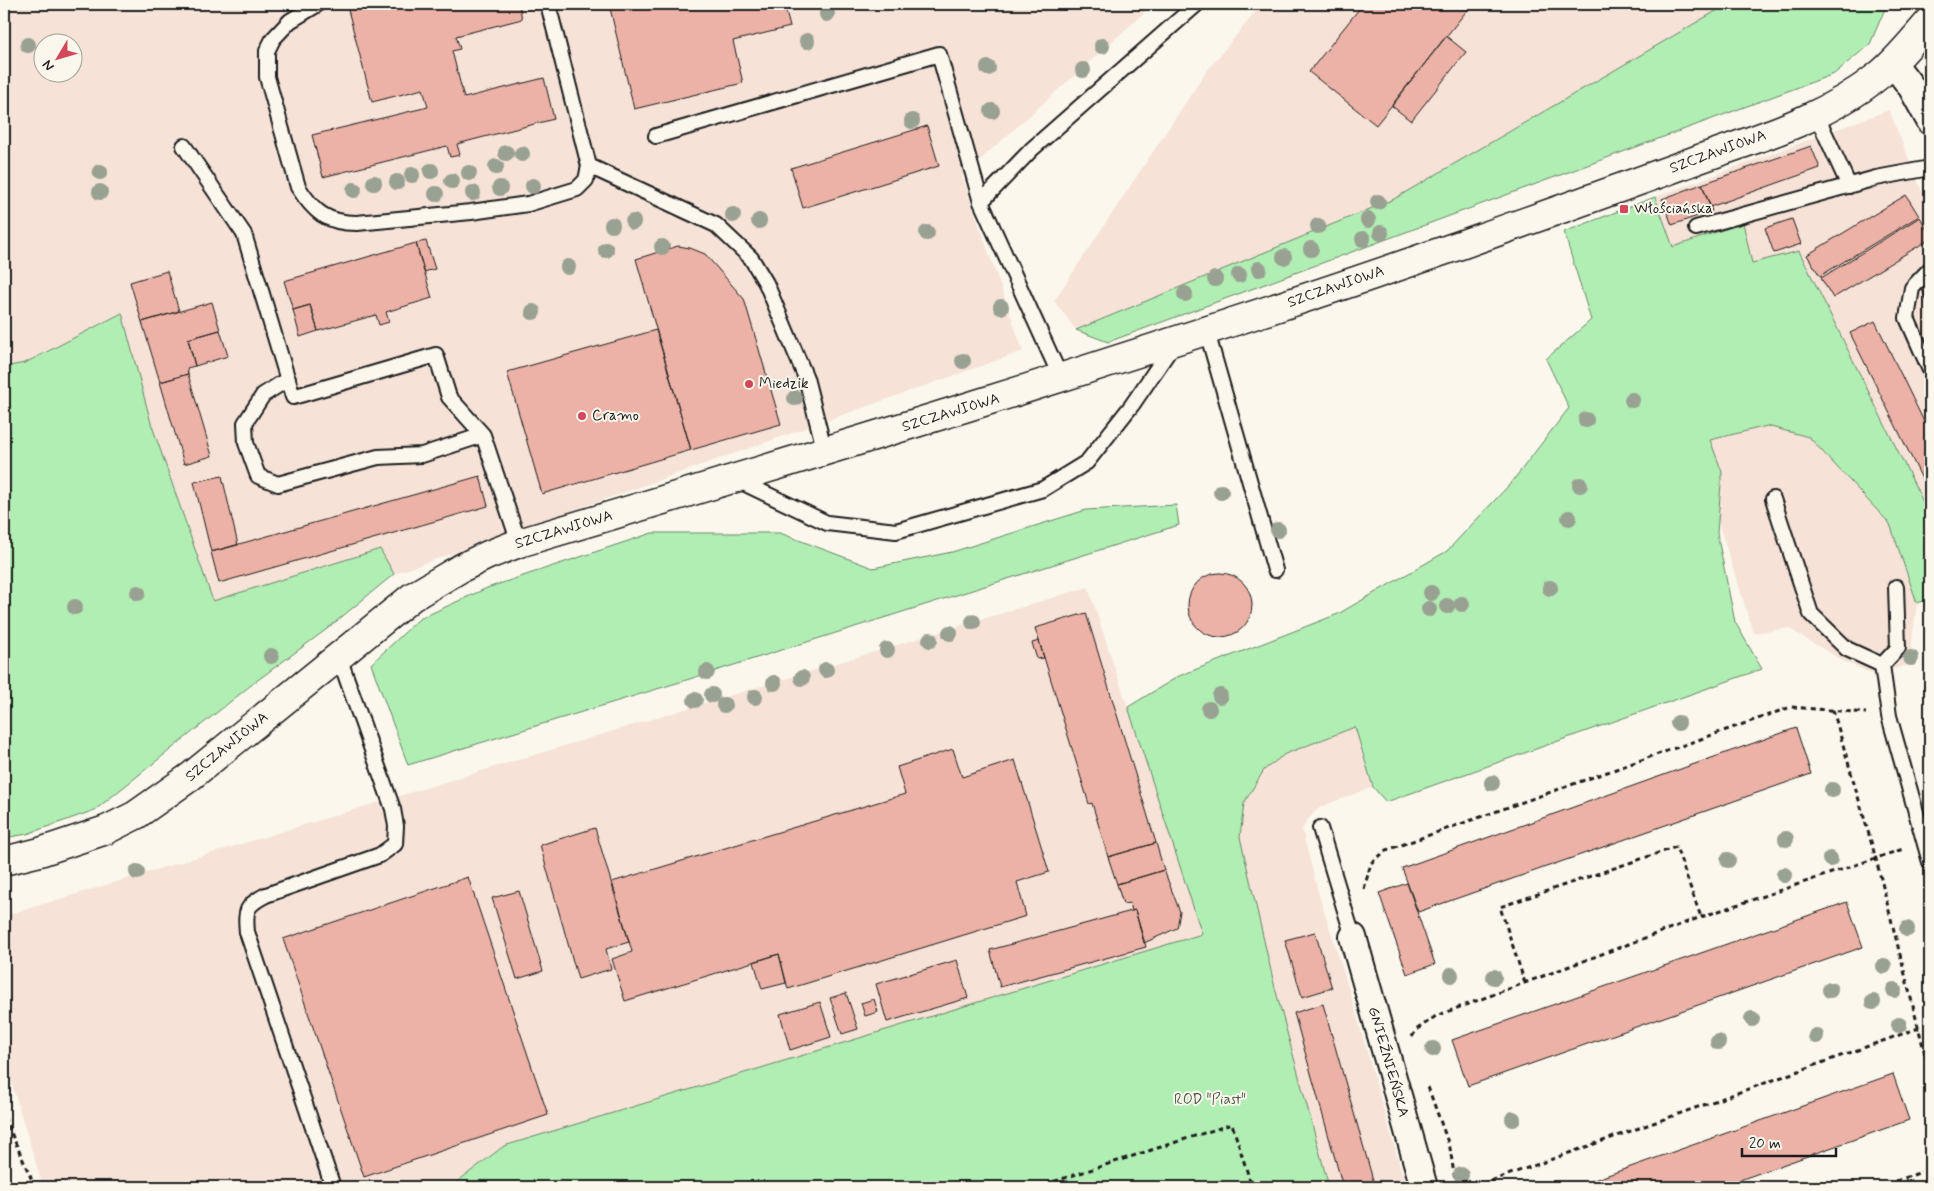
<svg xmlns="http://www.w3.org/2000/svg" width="1934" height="1191" font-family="Mynerve,sans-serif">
<rect width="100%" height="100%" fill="#fbf7ec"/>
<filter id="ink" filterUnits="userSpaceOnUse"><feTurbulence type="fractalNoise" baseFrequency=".02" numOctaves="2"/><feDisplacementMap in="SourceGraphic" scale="10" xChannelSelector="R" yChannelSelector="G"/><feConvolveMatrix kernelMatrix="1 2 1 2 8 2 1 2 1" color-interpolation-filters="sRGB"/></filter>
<g filter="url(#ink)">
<!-- built -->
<path fill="#f6e2d7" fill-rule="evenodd" d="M4 4H1154L962 176 1023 351 394 574 380 549 213 601 151 423 122 313 25 363 4 367ZM42 42H72V72H42Z
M1262 4H1728L1394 200 1076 330 1054 301 1206 72Z
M1889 110 1930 211V516L1799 251 1752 263 1742 223 1673 247 1655 197Z
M1767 426 1809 437 1890 524 1917 603 1909 665 1873 674 1843 661 1788 628 1754 633 1703 476 1710 440Z
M1088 587 1203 934 504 1146 450 1187H43L4 1058V916Z
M1355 727 1373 787 1320 807 1307 820 1302 830 1318 892 1348 986 1406 1187H1329L1275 988 1240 837 1244 803 1264 770 1285 754Z"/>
<!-- green -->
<path fill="#b1eeb3" stroke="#668568" d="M1728 4H1887L1870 44 1834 74 1108 342 1076 330 1394 199Z
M1655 197 1673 247 1743 223 1752 263 1799 251 1930 516V599L1917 603 1890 524 1809 437 1767 426 1710 440 1722 472 1717 533 1735 622 1762 669 1386 802 1373 787 1355 727 1285 754 1264 770 1244 803 1240 837 1275 988 1329 1187H450L504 1146 1202 934 1128 707 1179 676 1338 614 1447 551 1511 483 1569 408 1546 359 1591 320 1564 232Z
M122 313 151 423 213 601 380 549 394 574 327 629 255 682 95 810 27 834 4 838V367L25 363Z
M1176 505 1179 525 680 682 408 765 371 664 419 619 487 588 652 533H780L873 568 952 552 1086 510Z"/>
<!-- building -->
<path fill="#ecb2a7" stroke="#1c1c1c" d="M356 4H519L522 19 456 36 460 49 452 51 464 98 544 78 554 119 457 144 460 155 450 157 447 146 323 177 312 135 428 107 423 89 372 102 347 6Z
M609 4H784L790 27 733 41 743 83 634 109Z
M1363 4H1472L1376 125 1309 72Z
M1446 36 1466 52 1411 121 1392 106Z
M927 126 939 166 803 208 791 168Z
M1811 146 1820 168 1710 207 1702 184Z
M1702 184 1712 211 1672 225 1662 199Z
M1906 195 1919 216 1820 276 1807 255Z
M1920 217 1930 235V239L1833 298 1821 278Z
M1792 219 1801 244 1774 253 1765 228Z
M426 241 435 269 424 272 416 243Z
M416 243 432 298 386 312 389 322 379 325 376 315 318 331 310 305 293 310 284 281Z
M678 246 690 248 705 254 744 299 781 424 691 450 636 259Z
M167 271 179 311 142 322 130 282Z
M1930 283V308L1921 287Z
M212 302 220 330 188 339 195 366 187 368 188 374 160 382 142 322Z
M310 305 318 331 300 337 293 310Z
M1875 321 1930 434V495L1850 333Z
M220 330 228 356 195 366 188 339Z
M656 330 691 450 542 494 507 372Z
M188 374 212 456 184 464 160 382Z
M222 476 238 545 211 552 194 482Z
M480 476 488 506 219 583 211 552Z
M1188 605a32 32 0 1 1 64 0a32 32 0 1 1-64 0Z
M1086 613 1156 843 1108 857 1092 803 1089 804 1035 628Z
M1039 641 1044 658 1037 659 1032 643Z
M1796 728 1811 774 1418 912 1402 868Z
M953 749 962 777 1015 760 1049 872 1017 882 1026 916 788 989 779 954 625 1001 612 959 632 952 612 882 905 794 897 767Z
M595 828 629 942 606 949 611 969 578 979 540 845Z
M1156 843 1164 870 1117 884 1108 857Z
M1164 870 1180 912 1177 928 1144 943 1135 910 1132 911 1130 903 1123 904 1117 884Z
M468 877 548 1115 364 1177 283 939Z
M1407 883 1435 964 1407 974 1379 893Z
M519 891 543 971 517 979 492 898Z
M1847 902 1863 947 1468 1086 1452 1040Z
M1135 910 1146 947 1000 987 990 950Z
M1315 932 1332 988 1302 997 1285 940Z
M779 954 786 983 762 989 754 962Z
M957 960 968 998 887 1022 876 984Z
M846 993 858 1029 842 1034 830 998Z
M874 999 878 1012 865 1016 861 1003Z
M820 1002 831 1037 790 1050 780 1014Z
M1323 1004 1375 1187H1343L1294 1013Z
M1893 1074 1909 1120 1720 1187H1574Z"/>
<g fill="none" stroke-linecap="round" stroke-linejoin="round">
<!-- lane casing -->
<g stroke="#1c1c1c" stroke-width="18">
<path id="lane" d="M318 4 290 21 273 39 267 51V77L298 187C314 212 326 223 357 223L471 212 528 204 577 189 586 180 589 166 548 4
M1816 114 1849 186
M656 136 939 54 981 202 1061 378
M184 146 244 234 293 397 436 355 449 397 483 435 519 543
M589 166 716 225 751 258 766 283 806 378 825 452
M981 202 1032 149 1197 4
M1696 228 1876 178 1930 168
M1930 269 1912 288 1907 318 1930 370
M1207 332 1275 570
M288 379 263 395 245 423 246 443 258 476 278 484 378 457 422 455 483 435
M735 479 827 523 896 531 1043 489 1087 462 1132 405 1173 345
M1773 499 1811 614 1847 649 1882 665 1889 716 1930 862
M1882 665 1898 648 1896 587
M1320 828 1353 937
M333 1187 247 932C245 910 246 905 266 895L380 855 395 844 396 826 393 809 339 657"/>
</g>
<!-- street casing -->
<g stroke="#1c1c1c" stroke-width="30">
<path id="street" d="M1893 63 1912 88 1930 121
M1353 937 1424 1187"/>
</g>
<!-- secondary casing -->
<g stroke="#1c1c1c" stroke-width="31">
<path id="secondary" d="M4 861 40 852 106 830 136 815 190 777 412 597 461 568 488 555 519 543C835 449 1151 353 1463 244 1542 216 1621 188 1699 159 1761 137 1826 118 1878 76 1898 60 1913 40 1930 21"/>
</g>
<!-- path -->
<path stroke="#1c1c1c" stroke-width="3" stroke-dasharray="5 4" stroke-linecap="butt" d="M1833 710 1876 859 1930 1074
M1364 889 1371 863 1387 850 1791 707 1866 713
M1525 983 1500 907 1676 847 1701 917
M1412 1037 1416 1030 1436 1016 1701 917 1903 849
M1428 1087 1450 1148 1456 1187
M4 1117 35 1187
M1037 1187 1232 1124 1252 1187
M1474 1187 1919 1028
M1879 1187 1930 1169"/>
<!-- lane -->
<use href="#lane" stroke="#fbf7ec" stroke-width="14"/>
<!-- street -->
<use href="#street" stroke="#fbf7ec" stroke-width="26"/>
<!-- secondary -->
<use href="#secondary" stroke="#fbf7ec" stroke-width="28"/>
</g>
<!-- trees -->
<g fill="#99a192">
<circle cx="827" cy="14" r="8"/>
<circle cx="807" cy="41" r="8"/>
<circle cx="28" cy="45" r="8"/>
<circle cx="1102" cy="46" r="8"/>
<circle cx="988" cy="68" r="8"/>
<circle cx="1083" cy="70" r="8"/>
<circle cx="992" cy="111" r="8"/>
<circle cx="912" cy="121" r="8"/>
<circle cx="506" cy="153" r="8"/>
<circle cx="522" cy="154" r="8"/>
<circle cx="496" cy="167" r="8"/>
<circle cx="431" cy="171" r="8"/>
<circle cx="100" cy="172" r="8"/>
<circle cx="469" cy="173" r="8"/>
<circle cx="412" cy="175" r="8"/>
<circle cx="452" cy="181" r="8"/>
<circle cx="397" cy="182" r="8"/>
<circle cx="374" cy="183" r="8"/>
<circle cx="533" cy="186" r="8"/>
<circle cx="500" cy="188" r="8"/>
<circle cx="354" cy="190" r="8"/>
<circle cx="100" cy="192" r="8"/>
<circle cx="473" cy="193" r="8"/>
<circle cx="436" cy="194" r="8"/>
<circle cx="1378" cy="202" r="8"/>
<circle cx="733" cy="215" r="8"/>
<circle cx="1368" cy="220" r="8"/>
<circle cx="759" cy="221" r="8"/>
<circle cx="633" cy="222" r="8"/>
<circle cx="612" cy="225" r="8"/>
<circle cx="1318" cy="226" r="8"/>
<circle cx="927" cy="233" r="8"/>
<circle cx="1381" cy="233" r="8"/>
<circle cx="1363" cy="239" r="8"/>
<circle cx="662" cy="247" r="8"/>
<circle cx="1311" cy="249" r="8"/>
<circle cx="606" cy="250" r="8"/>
<circle cx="1284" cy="257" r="8"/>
<circle cx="568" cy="267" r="8"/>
<circle cx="1259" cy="269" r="8"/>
<circle cx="1239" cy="275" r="8"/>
<circle cx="1215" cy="279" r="8"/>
<circle cx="1185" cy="294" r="8"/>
<circle cx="1001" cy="307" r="8"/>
<circle cx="533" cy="312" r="8"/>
<circle cx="963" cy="361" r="8"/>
<circle cx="795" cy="398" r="8"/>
<circle cx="1632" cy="400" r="8"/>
<circle cx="1586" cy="420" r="8"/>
<circle cx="1580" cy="485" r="8"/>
<circle cx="1221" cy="492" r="8"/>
<circle cx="1569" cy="518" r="8"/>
<circle cx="1278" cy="530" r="8"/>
<circle cx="1550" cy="588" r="8"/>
<circle cx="138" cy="593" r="8"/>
<circle cx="1431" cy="593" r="8"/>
<circle cx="1462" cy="604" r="8"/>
<circle cx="1447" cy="606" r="8"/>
<circle cx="75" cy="607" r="8"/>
<circle cx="1429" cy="609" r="8"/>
<circle cx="973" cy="622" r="8"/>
<circle cx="950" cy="633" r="8"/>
<circle cx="930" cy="640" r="8"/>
<circle cx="887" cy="650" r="8"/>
<circle cx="271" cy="656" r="8"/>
<circle cx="1911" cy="658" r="8"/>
<circle cx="826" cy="670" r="8"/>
<circle cx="707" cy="672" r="8"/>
<circle cx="802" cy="678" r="8"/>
<circle cx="774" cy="683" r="8"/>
<circle cx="712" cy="695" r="8"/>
<circle cx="1220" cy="696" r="8"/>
<circle cx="755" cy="697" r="8"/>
<circle cx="695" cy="700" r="8"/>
<circle cx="724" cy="705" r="8"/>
<circle cx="1209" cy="709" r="8"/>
<circle cx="1678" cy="723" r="8"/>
<circle cx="1492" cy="783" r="8"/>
<circle cx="1832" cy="790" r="8"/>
<circle cx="1786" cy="839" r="8"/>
<circle cx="1830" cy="859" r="8"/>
<circle cx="1728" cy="860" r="8"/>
<circle cx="137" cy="872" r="8"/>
<circle cx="1784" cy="875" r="8"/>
<circle cx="1907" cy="929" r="8"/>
<circle cx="1884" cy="966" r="8"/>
<circle cx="1451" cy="975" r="8"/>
<circle cx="1494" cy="977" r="8"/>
<circle cx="1830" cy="990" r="8"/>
<circle cx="1894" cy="990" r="8"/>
<circle cx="1873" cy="1002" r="8"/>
<circle cx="1752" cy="1019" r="8"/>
<circle cx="1899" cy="1025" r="8"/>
<circle cx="1816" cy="1036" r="8"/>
<circle cx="1718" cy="1042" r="8"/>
<circle cx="1433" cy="1049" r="8"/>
<circle cx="1513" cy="1119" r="8"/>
<circle cx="1461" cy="1175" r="8"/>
</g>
</g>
<!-- markers -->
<g fill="#d1495b" stroke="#fbf7ec" stroke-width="2">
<rect x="1619" y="204" width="10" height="10" rx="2.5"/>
<circle cx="749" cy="384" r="5"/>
<circle cx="582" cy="416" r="5"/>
</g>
<g text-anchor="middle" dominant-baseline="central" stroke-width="4" stroke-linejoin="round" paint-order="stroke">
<!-- street labels -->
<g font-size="15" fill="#1c1c1c" stroke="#fbf7ec">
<text transform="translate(1718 152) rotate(-20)">SZCZAWIOWA</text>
<text transform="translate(1336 287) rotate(-19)">SZCZAWIOWA</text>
<text transform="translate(951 413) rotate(-17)">SZCZAWIOWA</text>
<text transform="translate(564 530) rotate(-17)">SZCZAWIOWA</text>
<text transform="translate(227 747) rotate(-39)">SZCZAWIOWA</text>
<text transform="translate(1388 1062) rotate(74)">GNIEŹNIEŃSKA</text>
</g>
<!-- poi labels -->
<g font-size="15" fill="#1c1c1c" stroke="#fbf7ec" text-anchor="start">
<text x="1634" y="209">Włościańska</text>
<text x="759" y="384">Miedzik</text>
<text x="592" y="416">Cramo</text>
</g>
<!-- park labels -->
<g font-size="15" fill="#495b49" stroke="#fbf7ec">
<text x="1210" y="1100">ROD "Piast"</text>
</g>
</g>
<!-- margin -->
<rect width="1934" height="1191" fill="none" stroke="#fbf7ec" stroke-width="20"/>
<rect x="10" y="10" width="1914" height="1171" fill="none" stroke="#1c1c1c" stroke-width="2" filter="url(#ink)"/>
<!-- north arrow -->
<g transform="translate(58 58) rotate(232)"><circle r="24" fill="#fbf7ec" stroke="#a29f99"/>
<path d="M0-4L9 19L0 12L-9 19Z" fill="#d1495b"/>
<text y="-8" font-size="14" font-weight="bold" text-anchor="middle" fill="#1c1c1c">N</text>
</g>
<!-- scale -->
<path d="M1742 1148v8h94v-8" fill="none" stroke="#1c1c1c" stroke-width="2.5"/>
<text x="1749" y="1148" font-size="15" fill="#1c1c1c" stroke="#fbf7ec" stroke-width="4" paint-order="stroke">20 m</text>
</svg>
